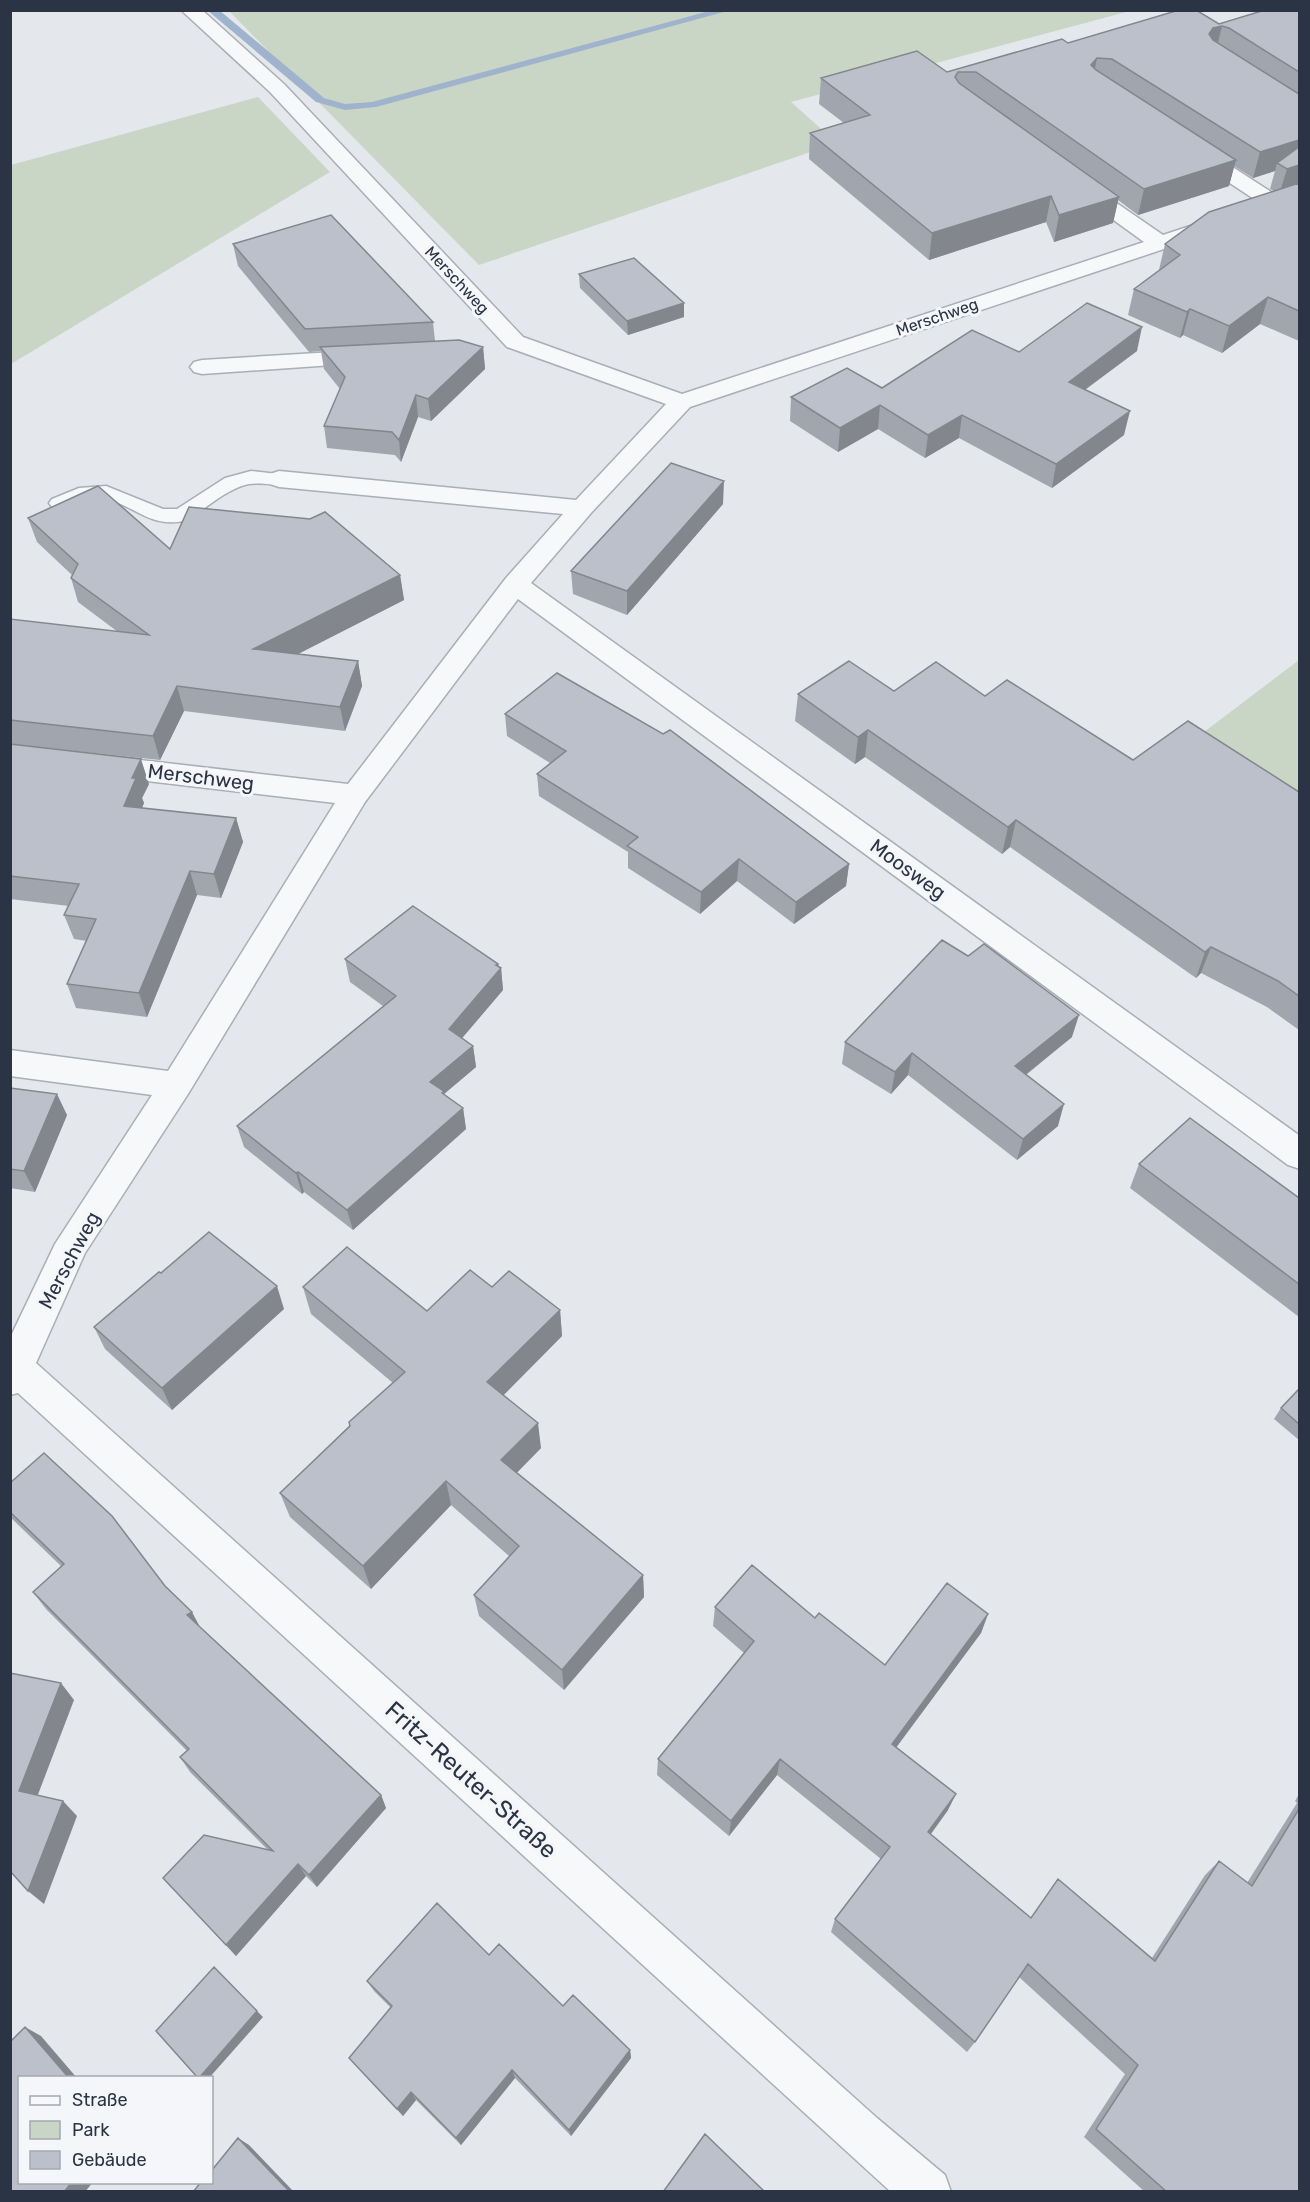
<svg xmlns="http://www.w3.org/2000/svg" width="1310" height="2202" font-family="Rubik,sans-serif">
<rect width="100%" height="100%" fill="#e4e7ec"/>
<!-- green -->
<path fill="#c9d6c5" d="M229 11H1130L791 102 837 143 479 265Z
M258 97 330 172 11 364V165Z
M1299 660V807L1196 738Z"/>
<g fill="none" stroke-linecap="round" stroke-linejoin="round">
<!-- stream -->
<path fill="#9fb4cc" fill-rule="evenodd" d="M207 10H219L324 98 345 104 372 102 713 10H731L376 107 345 110 316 102Z"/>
<!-- lane casing -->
<g stroke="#a9aeb7" stroke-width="3">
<path id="lane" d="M251 471 286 475 289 479 286 483C274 486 261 482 249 484 228 488 206 508 188 520 149 530 135 504 102 498 84 495 70 512 52 507L49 503 52 499 79 488 106 486 163 509H177L225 478Z"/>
</g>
<!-- street casing -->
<g stroke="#a9aeb7" stroke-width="3">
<path id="street" d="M181 10H202L284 84 523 337 682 394 1144 242 1072 190 1069 186 1072 182 1079 180 1086 182 1163 235 1260 203 1186 154 1183 150 1186 146H1200L1279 197 1300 191V204L1284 209 690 407 591 513 531 583 1300 1136V1169L1288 1165 518 599 365 802 188 1094 85 1253 36 1363 877 2118 945 2175 951 2192H891L18 1393 10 1395V1338L55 1244 152 1095 10 1076V1050L168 1071 335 803 10 765V745L348 784 506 578 563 514 279 487 270 484 267 479 270 474 279 471 576 500 666 404 507 347 270 92Z
M368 350 376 352 380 357 376 362 202 374 194 372 190 367 194 362 202 360Z"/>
</g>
<!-- lane -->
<use href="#lane" fill="#f7f8fa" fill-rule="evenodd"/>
<!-- street -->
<use href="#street" fill="#f7f8fa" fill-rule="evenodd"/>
</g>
<!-- wall -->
<path fill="#a1a5ae" d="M1299 10V341L1260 324 1222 353 1183 335 1180 338 1128 315 1134 289 1159 270 1165 244 1274 191 1270 189 1275 171 1253 178 1234 166 1229 186 1138 215 1118 200 1113 223 1054 242 1046 222 929 260 809 159 810 133 844 123 819 104 821 78 947 72 1068 43 1219 24Z
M233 244 433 322 435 341 483 347 485 369 431 421 418 417 401 462 395 455 327 448 324 426 340 389 324 369 321 351 309 352 238 266Z
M579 274 684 303V317L628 335 580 288Z
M1137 351 1085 390 1124 435 1052 488 959 438 925 458 878 429 838 452 790 421 791 397 882 388 1019 352Z
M723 504 627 615 573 594 571 571Z
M28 518 170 549 400 575 404 600 297 654 358 661 362 686 345 731 184 711 160 760 10 744V619L118 632 78 602 71 578 72 575 37 542Z
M894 691 985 696 1133 760 1299 792V1030L1267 1007 1201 973 1196 978 1010 847 1002 854 865 757 855 764 795 721 798 694Z
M505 714 849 864 846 886 794 924 737 881 700 914 628 868V852L539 796 537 774 550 763 507 736Z
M10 744 149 784 142 798 144 803 142 808 236 818 243 842 221 898 197 895 147 1017 76 1008 67 984 87 941 74 939 64 915 69 906 10 899Z
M345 959 498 964 499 967 501 968 503 990 462 1038 473 1046 476 1067 444 1094 463 1108 466 1129 353 1230 304 1192 302 1194 244 1147 237 1126 383 1006 350 982Z
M1072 1037 1026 1075 1058 1126 1017 1160 908 1075 891 1094 842 1064 845 1042Z
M10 1088 67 1115 35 1192 10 1188Z
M1139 1164 1299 1198V1317L1130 1188Z
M161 1273 284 1309 172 1410 105 1349 94 1327Z
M303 1287 427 1311 492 1287 560 1310 562 1336 503 1395 541 1448 516 1473 643 1575 644 1597 564 1690 479 1616 474 1595 509 1556 451 1505 371 1589 290 1517 280 1493 393 1383 311 1314Z
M1299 1389V1440L1274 1419 1281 1408Z
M10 1483 165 1586 200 1627 381 1795 386 1808 317 1887 306 1876 236 1956 163 1878 268 1850 190 1772 180 1757 187 1751 46 1609 33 1592 61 1566 10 1517Z
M715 1607 815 1618 885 1665 988 1614 981 1633 896 1747 948 1810 931 1834 1031 1918 1058 1879 1152 1958 1205 1875 1219 1861 1247 1883 1297 1803 1295 1801 1299 1794V2192H1145L1084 2137 1125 2074 1019 1977 975 2042 967 2052 831 1932 835 1919 881 1859 777 1775 729 1836 657 1775 658 1759 744 1653 713 1626Z
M489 1955 563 2006 630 2050 631 2058 571 2136 515 2078 461 2145 416 2100 403 2116 349 2058 391 2008 374 1991 367 1981Z"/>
<!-- shaded-wall -->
<path fill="#83868d" d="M1222 26 1216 51 1209 34 1213 28Z
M1097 58 1092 84 1091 65Z
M1299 140V163H1277L1275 171 1253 178 1260 152Z
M1236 160 1229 186 1138 215 1144 189Z
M1299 165V190L1279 195 1287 169Z
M1051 196 1046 222 929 260 932 233Z
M1119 197 1113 223 1054 242 1059 215Z
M1268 297 1260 324 1222 353 1229 326Z
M684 303V317L628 335 627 321Z
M1190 309 1183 335 1180 338 1187 312Z
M1142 327 1137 351 1064 405 1069 382Z
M483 347 485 369 431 421 428 399Z
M416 395 418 417 401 462 399 440Z
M880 405 878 429 838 452 840 428Z
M1130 411 1124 435 1052 488 1056 464Z
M962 415 959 438 925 458 928 435Z
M724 481 723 504 627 615V591Z
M400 575 404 600 259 674 253 649Z
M358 661 362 686 345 731 340 707Z
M177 686 184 711 160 760 153 736Z
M868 730 865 757 855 764 858 737Z
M141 759 149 784 142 798 144 803 132 830 124 806 132 778Z
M236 818 243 842 221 898 214 874Z
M1016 820 1010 847 1002 854 1008 827Z
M739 859 737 881 700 914 701 892Z
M849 864 846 886 794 924 796 902Z
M190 871 197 895 147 1017 139 993Z
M1211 947 1201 973 1196 978 1205 952Z
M498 964 499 970 501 968 503 990 452 1050 449 1029Z
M1079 1015 1072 1037 1009 1088 1015 1066Z
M473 1046 476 1067 444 1094 430 1082Z
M912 1053 908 1075 891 1094 895 1072Z
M57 1094 67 1115 35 1192 24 1171Z
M1064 1104 1058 1126 1017 1160 1023 1139Z
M463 1108 466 1129 353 1230 347 1210Z
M298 1172 304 1192 302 1194 296 1173Z
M277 1286 284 1309 172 1410 162 1388Z
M560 1310 562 1336 491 1408 487 1382Z
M538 1423 541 1448 505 1485 501 1460Z
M446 1481 451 1505 371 1589 363 1566Z
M643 1575 644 1597 564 1690 562 1670Z
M192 1612 201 1629 187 1615Z
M988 1614 981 1633 887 1760 892 1744Z
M61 1683 74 1700 34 1805 19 1791Z
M780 1759 777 1775 729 1836 731 1821Z
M956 1794 948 1810 922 1846 928 1832Z
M381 1795 386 1808 317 1887 309 1875Z
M63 1801 77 1816 44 1904 28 1891Z
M298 1864 306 1876 236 1956 226 1945Z
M257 2011 263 2017 209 2078H199Z
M25 2027 41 2036 77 2078H69Z
M630 2050 631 2058 571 2136 569 2130Z
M512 2070 515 2078 461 2145 456 2138Z
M411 2092 416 2100 403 2116 397 2109Z
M238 2138 249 2145 294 2192H290Z
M72 2182H93L85 2192H64Z"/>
<!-- building -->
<path fill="#bbc0ca" stroke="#83868d" stroke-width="1.5" d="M1179 10H1196L1219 24 1265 10H1299V72L1229 28 1222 26 1213 28 1209 34 1213 40 1299 94V140L1260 152 1112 59 1097 58 1091 65 1096 70 1236 160 1144 189 976 72H958L955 77 959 83 1119 197 1059 215 1051 196 932 233 810 133 870 115 821 78 917 51 947 72 1062 39 1068 43Z
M1299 147V165L1287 169 1277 163Z
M1299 183V311L1268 297 1229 326 1190 309 1187 312 1134 289 1180 255 1165 244 1209 212Z
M331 215 433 322 305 329 233 244Z
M634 258 684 303 627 321 579 274Z
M1087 303 1142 327 1069 382 1130 411 1056 464 962 415 928 435 880 405 840 428 791 397 847 368 882 388 972 330 1019 352Z
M459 340 483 347 428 399 416 395 399 440 392 432 324 426 345 377 320 347Z
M671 463 724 481 627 591 571 571Z
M98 486 170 549 189 507 310 519 325 512 400 575 253 649 358 661 340 707 177 686 153 736 10 720V619L149 635 71 578 78 564 28 518Z
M849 661 894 691 936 662 985 696 1007 680 1133 760 1188 721 1299 792V996L1278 981 1211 947 1205 952 1016 820 1008 827 868 730 858 737 798 694Z
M557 673 663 734 670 730 849 864 796 902 739 859 701 892 627 846 638 837 537 774 566 751 505 714Z
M10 744 141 759 132 778H136L124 806 236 818 214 874 190 871 139 993 67 984 96 919 64 915 79 884 10 876Z
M413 906 498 964 496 965 501 968 449 1029 473 1046 430 1082 444 1091 442 1093 463 1108 347 1210 298 1172 296 1173 237 1126 396 996 345 959Z
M942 940 968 956 984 944 1079 1015 1015 1066 1064 1104 1023 1139 912 1053 895 1072 845 1042Z
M10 1088 57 1094 24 1171 10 1169Z
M1190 1118 1299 1198V1284L1139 1164Z
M209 1232 277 1286 162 1388 94 1327 159 1272 161 1273Z
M347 1247 427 1311 470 1270 492 1287 509 1271 560 1310 487 1382 538 1423 501 1460 643 1575 562 1670 474 1595 519 1546 446 1481 363 1566 280 1493 350 1426 349 1422 405 1372 303 1287Z
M1299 1389V1424L1281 1408Z
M44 1453 112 1516 165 1586 192 1612 187 1615 381 1795 309 1875 298 1864 226 1945 163 1878 204 1835 273 1851 180 1757 189 1749 33 1592 64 1564 10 1512V1483Z
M752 1565 815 1618 819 1613 885 1665 947 1583 988 1614 892 1744 956 1794 928 1832 1031 1918 1058 1879 1155 1961 1219 1861 1252 1886 1299 1809V2192H1167L1096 2129 1138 2065 1028 1964 975 2042 835 1919 890 1847 780 1759 731 1821 658 1759 754 1641 715 1607Z
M10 1673 61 1683 19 1791 63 1801 28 1891 10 1871Z
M437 1903 489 1955 499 1944 563 2006 573 1995 630 2050 569 2130 512 2070 456 2138 411 2092 397 2109 349 2058 392 2006 367 1981Z
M214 1967 257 2011 199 2078H198L156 2031Z
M25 2027 69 2078H20V2182H72L64 2192H10V2042Z
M705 2134 765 2192H663Z
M238 2138 290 2192H193L201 2182H212V2170Z"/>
<g text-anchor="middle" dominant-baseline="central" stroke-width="6" stroke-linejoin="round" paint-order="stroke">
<!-- far-street labels -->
<g font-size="16" fill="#2b3445" stroke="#f4f6f9">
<text transform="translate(457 280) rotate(47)">Merschweg</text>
<text transform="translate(937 317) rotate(-19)">Merschweg</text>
</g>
<!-- street labels -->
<g font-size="20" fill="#2b3445" stroke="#f4f6f9">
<text transform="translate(201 777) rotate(7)">Merschweg</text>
<text transform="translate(908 869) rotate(36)">Moosweg</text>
<text transform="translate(69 1260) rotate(-62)">Merschweg</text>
</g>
<!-- near-street labels -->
<g font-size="24" fill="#2b3445" stroke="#f4f6f9">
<text transform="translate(471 1780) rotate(42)">Fritz-Reuter-Straße</text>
</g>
</g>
<!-- border -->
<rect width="1310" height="2202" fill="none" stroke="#2b3445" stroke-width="24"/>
<!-- legend -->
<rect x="18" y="2076" width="195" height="108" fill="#f4f6f9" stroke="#a4a8b1" stroke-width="1.5"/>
<rect x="30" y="2096" width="30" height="9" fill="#f7f8fa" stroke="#a4a8b1" stroke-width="1.5"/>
<text x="72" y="2106" font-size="18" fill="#2b3445">Straße</text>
<rect x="30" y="2121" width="30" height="18" fill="#c9d6c5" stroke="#a4a8b1" stroke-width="1.5"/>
<text x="72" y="2136" font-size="18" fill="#2b3445">Park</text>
<rect x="30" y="2151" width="30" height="18" fill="#bbc0ca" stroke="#a4a8b1" stroke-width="1.5"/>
<text x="72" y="2166" font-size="18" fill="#2b3445">Gebäude</text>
</svg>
